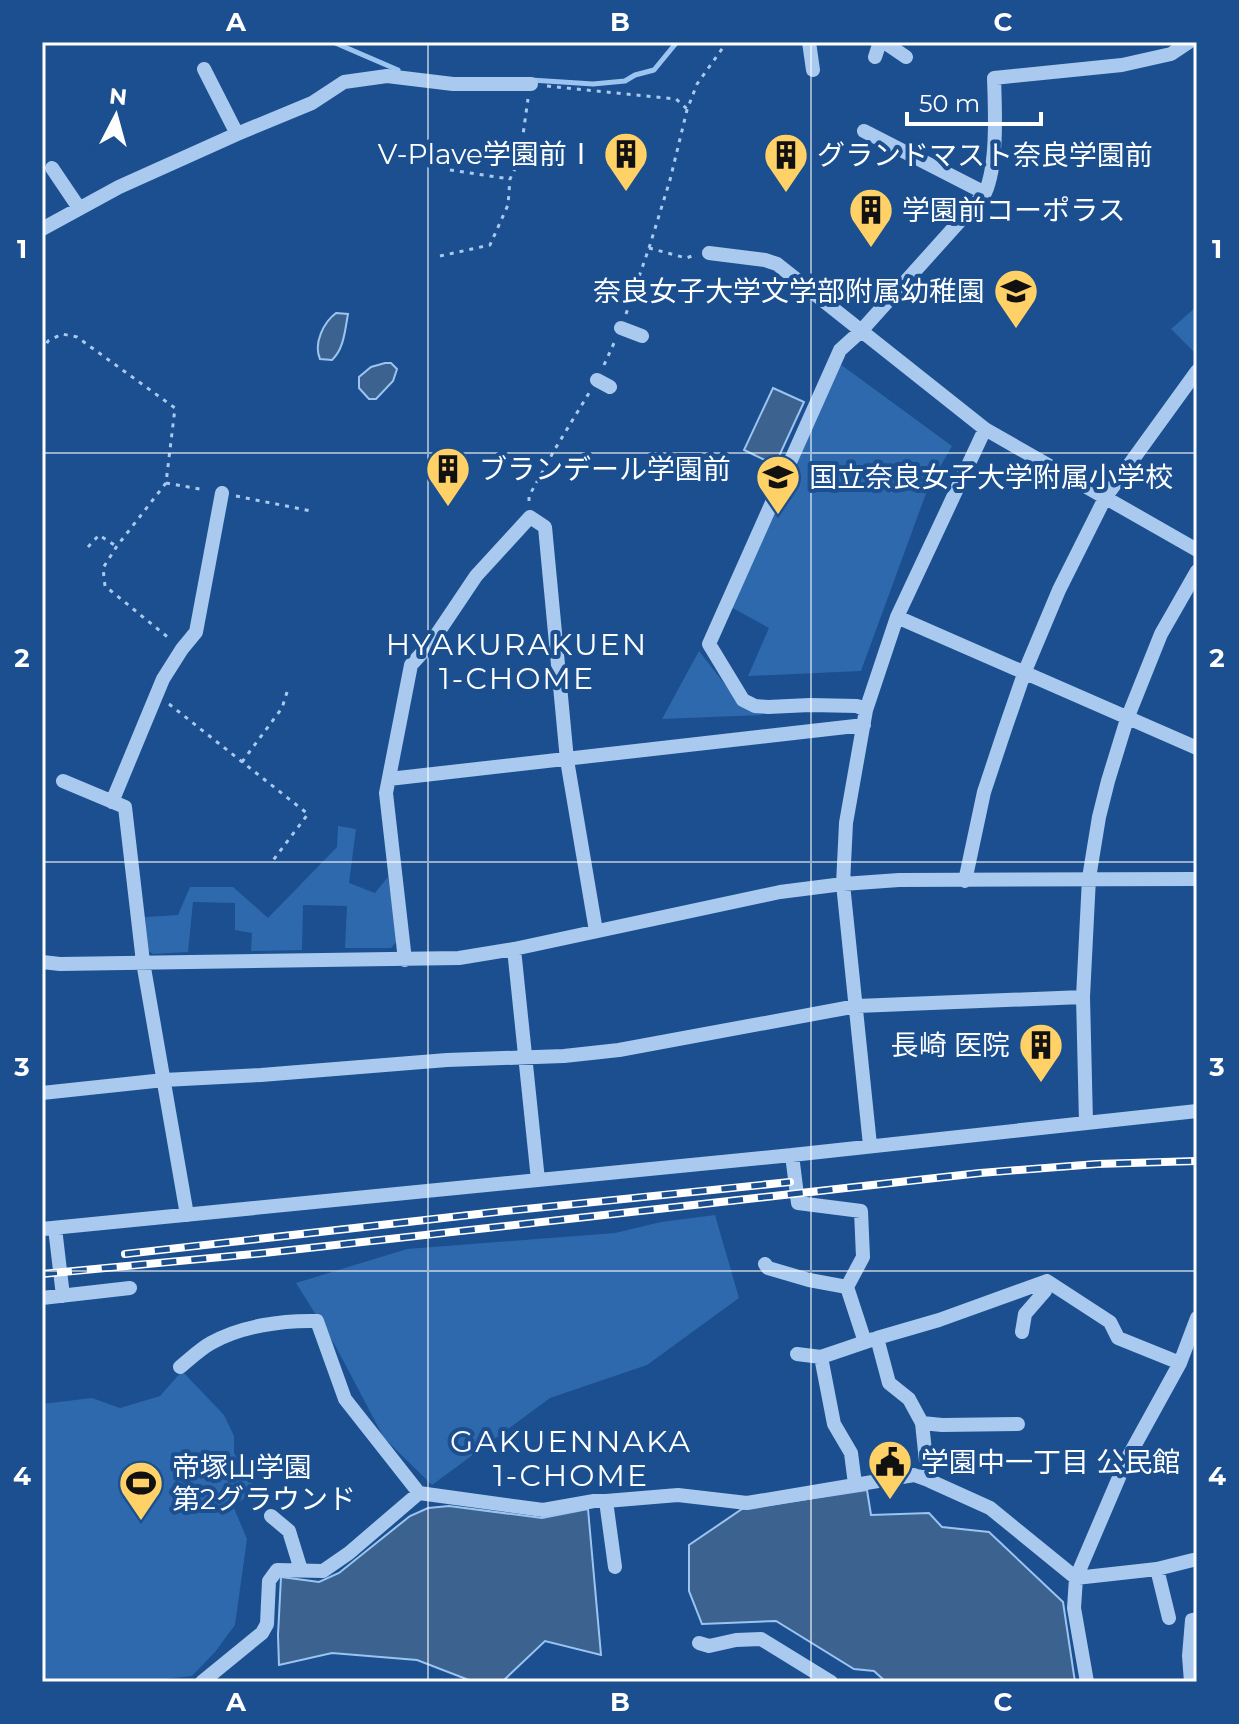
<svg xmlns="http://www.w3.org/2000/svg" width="1239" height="1724" font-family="Montserrat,'Noto Sans JP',sans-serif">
<rect width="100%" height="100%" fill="#1b4f8f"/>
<!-- green -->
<path fill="#2e69ad" d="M1197 306V355L1171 329Z
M840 364 952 446 928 488 861 671 748 676 769 628 731 607Z
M699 651 741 705 762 715 662 719Z
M338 826 356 829 349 883 375 893 388 877 398 940 391 948H345L347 906 303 905 302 950 251 951 252 933 235 930V903L193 902 188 952 153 954 148 951 145 917 178 915 190 887H233L268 918 337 847Z
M715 1215 739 1298 647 1365 550 1398 432 1485 384 1438 336 1347 296 1283 407 1249 615 1233 661 1222Z
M182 1371 224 1415 234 1436V1453L256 1490 233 1506 247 1539 235 1625 215 1652 192 1676 135 1682H42V1404L92 1398 120 1408 160 1396Z"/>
<!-- water -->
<path fill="#3c6290" stroke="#9cc4f0" stroke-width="2" d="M336 313 348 314C345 330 344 349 332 360L320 359C313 343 324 322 336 313Z
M385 363H391L397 369 393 381 376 399H369L359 388V377L371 367Z
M773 388 804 402 775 465 744 450Z
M867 1490 871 1515 929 1513 942 1527 989 1532 1063 1602 1075 1682H886L874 1671 854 1669 776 1621 702 1624 689 1591V1545L742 1509Z
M449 1506 542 1518 588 1509 601 1655 545 1641 504 1680 488 1682H474L417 1660 332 1653 279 1665 278 1635 281 1577 319 1582 339 1573 410 1516 428 1508Z"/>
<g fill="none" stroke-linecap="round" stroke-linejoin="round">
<!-- stream -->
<path stroke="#9cc4f0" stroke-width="5" d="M333 42 398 70
M531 80 593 84 625 81 635 75 654 70 677 42"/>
<!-- path -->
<path stroke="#a9c9ee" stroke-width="3" stroke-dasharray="4 6" stroke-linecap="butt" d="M547 86 676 99 687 109
M450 170 510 179
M649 248 686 258 692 256
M440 256 490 245 508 205 510 179 514 171 522 142 528 99
M626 314 649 248 670 180 687 110 697 84 727 42
M42 352 48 341 62 334 77 337 175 408 166 483 117 546 103 568 105 586 170 639
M604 365 614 343
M166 483 205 490
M236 496 311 511
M529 501V496L555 449 589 393
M88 547 99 535 116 546
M169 704 308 814 271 863
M242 762 282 708 288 689"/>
<!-- minor -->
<path stroke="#a9c9ee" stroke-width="14" d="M809 42 813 70
M884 42 906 57
M875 57 880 42
M204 69 237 134
M864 131 985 193
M52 168 79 208
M42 229 119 187 237 134 312 103 344 82 387 76 453 84H531
M709 253 765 260 777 264 985 429 1197 550
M621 328 642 336
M597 380 610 387
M897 617 1197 748
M866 710 857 706 810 705 768 707 755 706 743 700 709 644 840 350 861 331 985 193C998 164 995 109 994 78L1122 65 1171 54 1189 42
M389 779 864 725
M63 781 125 807 143 962 187 1215
M112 802 163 679 182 649 196 632 222 493
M965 881 984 792 1004 732 1025 671 1059 590 1105 498 1197 371
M514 949 538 1180
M405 960 386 793 411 665 431 643 476 576 530 517 545 527 567 760 596 931
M42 962 60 964 459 958 514 949 780 892 843 884 899 880 1197 879
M42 1093 164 1080 261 1075 447 1060 564 1056 619 1050 857 1006 1083 997
M1086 1122 1083 997 1089 878 1099 817 1108 781 1127 719 1161 634 1197 571
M870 1145 843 884 846 823 866 710 897 617 985 429
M792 1155 798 1203 861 1211 863 1257 847 1287 865 1342
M55 1228 63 1296
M42 1229 792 1155 1197 1111
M765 1264 768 1268 809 1280 847 1287
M42 1298 130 1288
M1022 1332 1025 1314 1045 1291 1047 1281
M797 1354 821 1357 874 1339
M821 1357 834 1424 851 1453 855 1484
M180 1367C190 1359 200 1349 211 1343 241 1326 283 1320 317 1321L345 1399 419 1493
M922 1423 942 1425 1018 1424
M928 1480 922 1423 909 1399 889 1383 877 1338 939 1320 1047 1281 1110 1322 1118 1338 1180 1363
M606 1501 615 1567
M271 1516 289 1531 301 1570
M1157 1569 1169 1618
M699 1643 709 1646 736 1640 761 1639 831 1682
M202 1682 262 1633 267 1624 269 1581 277 1570 323 1571 349 1553 419 1493 543 1510 594 1501H606L678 1495 747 1503 914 1475 928 1480 990 1508 1076 1578 1157 1569 1193 1560
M1087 1682 1074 1608 1076 1578 1126 1461 1180 1363 1197 1318
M1191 1682 1189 1656 1192 1620 1197 1619"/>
<!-- rail casing -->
<g stroke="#fff" stroke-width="8">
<path id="rail" d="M125 1254 496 1212 790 1182
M42 1274 264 1253 980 1173 1097 1164 1197 1161"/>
</g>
<!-- rail -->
<use href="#rail" stroke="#1b4f8f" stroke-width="5" stroke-dasharray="15" stroke-linecap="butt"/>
</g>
<!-- grid -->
<path fill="none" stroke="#fff" stroke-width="2" stroke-opacity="0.55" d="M428 42V1682M811 42V1682M42 453H1197M42 862H1197M42 1271H1197"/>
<!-- icons -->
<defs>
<g id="building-pin" transform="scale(2.3)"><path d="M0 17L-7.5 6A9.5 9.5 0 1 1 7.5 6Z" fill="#ffd166" stroke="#1b4f8f"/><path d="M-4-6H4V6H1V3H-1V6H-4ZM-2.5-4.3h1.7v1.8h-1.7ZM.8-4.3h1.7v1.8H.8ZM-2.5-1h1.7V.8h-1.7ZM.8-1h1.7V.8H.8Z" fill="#111"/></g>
<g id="school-pin" transform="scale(2.3)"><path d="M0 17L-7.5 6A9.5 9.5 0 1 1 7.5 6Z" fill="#ffd166" stroke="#1b4f8f"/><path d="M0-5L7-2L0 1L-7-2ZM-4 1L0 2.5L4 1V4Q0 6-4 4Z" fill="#111"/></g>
<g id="civic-pin" transform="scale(2.3)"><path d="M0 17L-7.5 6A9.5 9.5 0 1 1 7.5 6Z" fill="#ffd166" stroke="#1b4f8f"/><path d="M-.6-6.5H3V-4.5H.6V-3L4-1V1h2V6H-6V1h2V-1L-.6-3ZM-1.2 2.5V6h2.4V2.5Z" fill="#111"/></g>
<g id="stadium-pin" transform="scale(2.3)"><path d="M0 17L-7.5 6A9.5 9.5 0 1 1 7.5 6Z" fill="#ffd166" stroke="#1b4f8f"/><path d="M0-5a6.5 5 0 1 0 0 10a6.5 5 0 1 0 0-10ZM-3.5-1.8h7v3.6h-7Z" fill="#111"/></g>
</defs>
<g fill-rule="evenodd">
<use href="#building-pin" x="626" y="154"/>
<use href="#building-pin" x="786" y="155"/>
<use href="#building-pin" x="871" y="210"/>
<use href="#school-pin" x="1016" y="291"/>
<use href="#building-pin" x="448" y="469"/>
<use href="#school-pin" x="778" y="477"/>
<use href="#building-pin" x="1041" y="1045"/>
<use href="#civic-pin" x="890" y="1462"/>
<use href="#stadium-pin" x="141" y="1483"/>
</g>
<g text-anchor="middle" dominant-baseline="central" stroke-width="8" stroke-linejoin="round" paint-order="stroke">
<!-- poi labels -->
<g font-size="28" fill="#fff" stroke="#1b4f8f" text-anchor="start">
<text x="595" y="154" text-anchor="end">V-Plave学園前Ⅰ</text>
<text x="817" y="155">グランドマスト奈良学園前</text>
<text x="902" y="210">学園前コーポラス</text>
<text x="985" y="291" text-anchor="end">奈良女子大学文学部附属幼稚園</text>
<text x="479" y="469">ブランデール学園前</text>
<text x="809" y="477">国立奈良女子大学附属小学校</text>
<text x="1010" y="1045" text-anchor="end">長崎 医院</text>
<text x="921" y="1462">学園中一丁目 公民館</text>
<text x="172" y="1467">帝塚山学園<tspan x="172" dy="32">第2グラウンド</tspan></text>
</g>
<!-- neighbourhood labels -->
<g font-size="30" letter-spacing="2" fill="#fff" stroke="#1b4f8f">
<text x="517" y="644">HYAKURAKUEN<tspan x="517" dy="34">1-CHOME</tspan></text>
<text x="571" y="1441">GAKUENNAKA<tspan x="571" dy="34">1-CHOME</tspan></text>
</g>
</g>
<!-- border -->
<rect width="1239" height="1724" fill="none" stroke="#1b4f8f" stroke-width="88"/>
<!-- north arrow -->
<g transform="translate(116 116) rotate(6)" stroke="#1b4f8f" stroke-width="6" paint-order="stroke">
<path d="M0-6L14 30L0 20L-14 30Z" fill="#ffffff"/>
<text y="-12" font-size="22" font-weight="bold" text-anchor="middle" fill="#ffffff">N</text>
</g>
<!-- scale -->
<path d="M907 112v12h134v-12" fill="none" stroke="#ffffff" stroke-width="4"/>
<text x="919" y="112" font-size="24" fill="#ffffff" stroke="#1b4f8f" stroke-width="6" paint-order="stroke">50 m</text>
<rect x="44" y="44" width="1151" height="1636" fill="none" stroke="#fff" stroke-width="3"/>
<g font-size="26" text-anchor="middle" font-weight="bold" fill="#fff">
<text x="236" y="31">A</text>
<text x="620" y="31">B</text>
<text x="1003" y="31">C</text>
<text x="22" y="258">1</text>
<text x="1217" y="258">1</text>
<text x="22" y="667">2</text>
<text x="1217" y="667">2</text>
<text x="22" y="1076">3</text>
<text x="1217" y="1076">3</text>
<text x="22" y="1485">4</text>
<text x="1217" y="1485">4</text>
<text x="236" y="1711">A</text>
<text x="620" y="1711">B</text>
<text x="1003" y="1711">C</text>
</g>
</svg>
